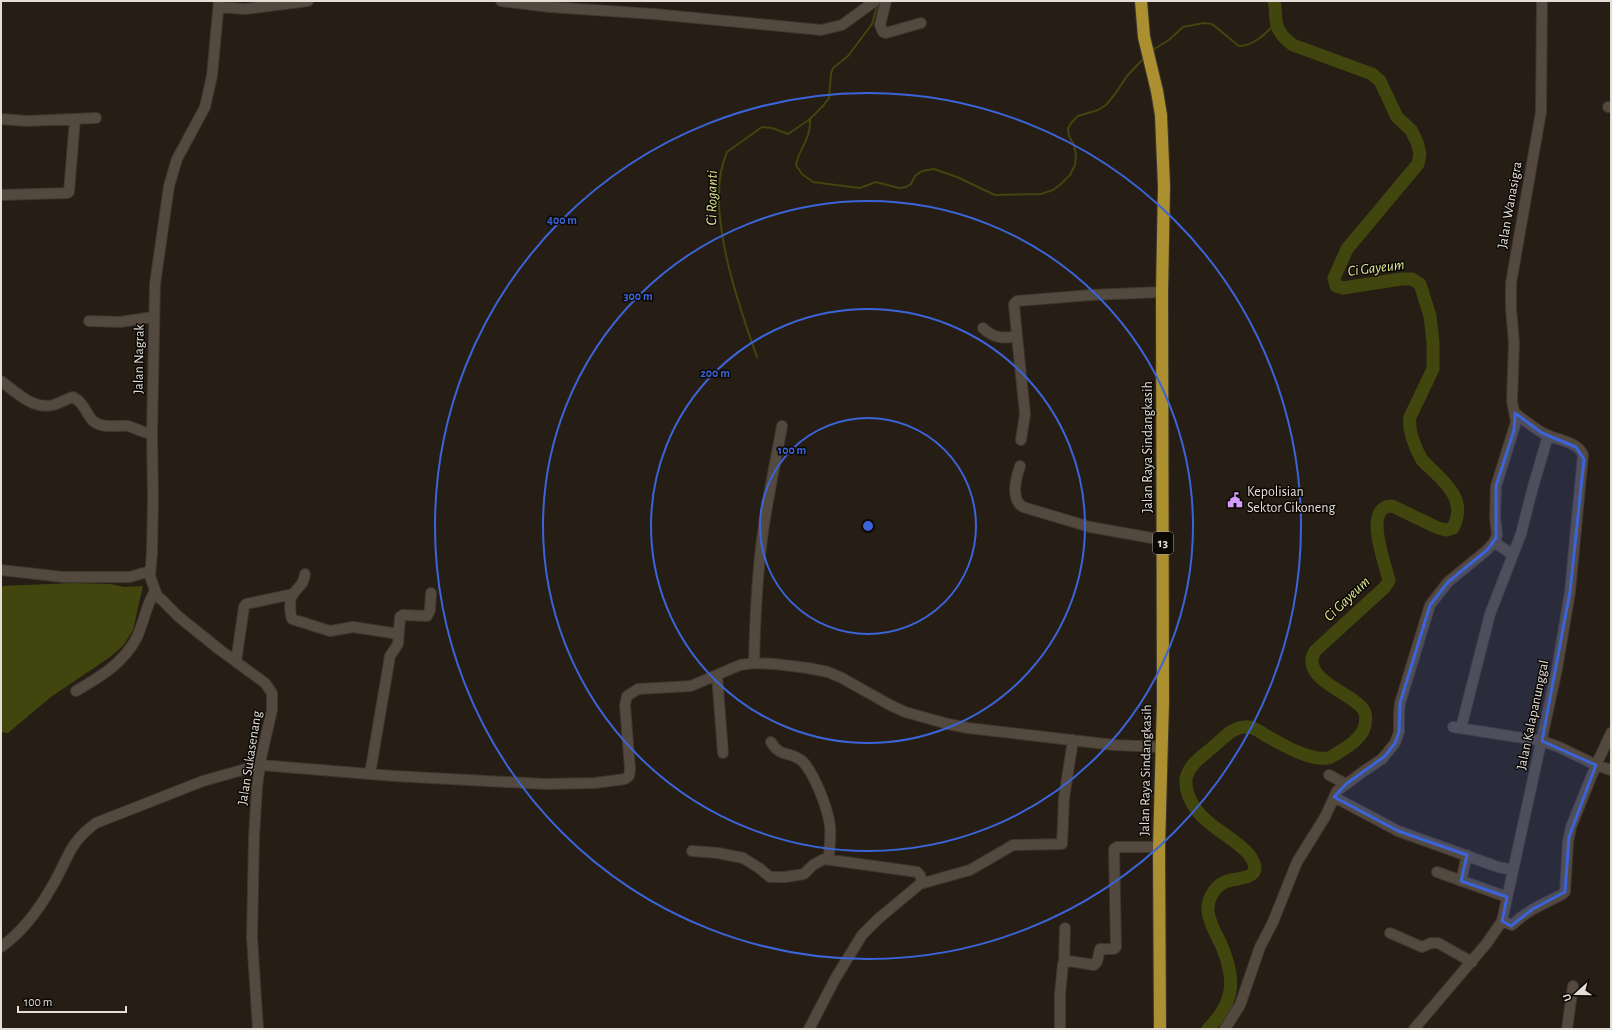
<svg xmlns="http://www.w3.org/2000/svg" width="1612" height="1030" font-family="'Alegreya Sans',sans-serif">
<rect width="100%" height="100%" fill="#261d14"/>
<!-- water -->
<path fill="#40460d" d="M73 583 111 584 124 587 143 586 133 630 123 646 110 657 51 697 8 733 1 732V586Z"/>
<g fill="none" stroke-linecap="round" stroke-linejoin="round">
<!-- stream -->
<path stroke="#40460d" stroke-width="2" d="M1151 51 1169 40 1183 27 1204 23 1212 24 1239 46C1254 46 1266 33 1276 23
M810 119C811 140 799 148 796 165L802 174 813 182 851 187 860 188 876 182 899 188 906 187 911 184 915 176 922 171 934 169 957 177 995 195 1041 194 1053 190 1061 184 1070 175 1075 165 1076 155 1074 145 1069 136 1068 129 1071 123 1078 116 1098 110 1106 105 1115 94 1127 76 1145 57
M757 357C738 304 703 205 727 152L762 127 772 128 788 134 810 119 823 106 829 98 831 74 833 68 848 56 872 24 878 3"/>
<!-- river -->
<path stroke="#40460d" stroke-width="13" d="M1208 1029C1235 1002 1236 979 1221 944 1216 934 1209 923 1208 911 1207 900 1214 887 1225 882 1235 877 1264 881 1252 859 1248 851 1241 847 1234 841 1215 827 1194 816 1187 791 1186 786 1185 780 1187 775 1191 763 1204 755 1213 747 1222 740 1232 727 1245 727 1253 726 1259 731 1265 735 1281 744 1309 761 1328 758 1332 757 1336 754 1339 752 1348 747 1358 740 1363 731 1366 725 1367 714 1363 709 1351 692 1299 679 1315 651L1384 588 1389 581C1386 565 1362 506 1392 506L1438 528 1446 530 1453 528C1469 497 1441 480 1422 460 1415 448 1408 430 1410 417L1433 369V342L1430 316 1420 284 1412 279H1401L1343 288 1336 286 1334 278 1347 249 1418 164 1420 154 1417 142 1411 130 1397 117 1380 81 1372 74 1293 45C1285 39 1277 32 1276 20 1275 13 1276 8 1274 1"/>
<!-- minor casing -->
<g stroke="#3e3631" stroke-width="12">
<path id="minor" d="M219 1 212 76 205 107 177 159 169 186 155 284 152 433 153 499 152 553 150 576 157 596 162 600 179 617 220 650 265 683 272 693V710L261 758 257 787 254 837 252 937 258 1029
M501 1 550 7 654 14 821 30 842 25 875 1
M886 1 880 25 883 32 886 33 921 23
M219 7 245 9 308 1
M1608 107H1611
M1 119 27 121 96 118
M1 195 67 193 69 192 75 119
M89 321 120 322 153 317
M983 328C993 338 1003 339 1017 336L1014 304 1017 301 1091 295 1162 292
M1017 336 1025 414 1021 440
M1 381C16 392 33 410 53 405 60 403 66 399 73 397 84 402 86 414 93 421 102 429 118 425 128 426 137 428 143 434 152 433
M1020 466C1016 478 1010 499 1023 507L1090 527 1163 540
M1494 542 1513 555
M1 570 63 577H130L150 571
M305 574C303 588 297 586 292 596 289 601 290 614 292 619L330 631 353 627 399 634
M236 662 244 607 246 604 293 594
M754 663C755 617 757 571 764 525 769 492 776 459 782 426
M717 675 723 753
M76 691C100 677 124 663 137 637 144 622 146 605 155 591
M1453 727 1542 741 1559 747 1596 765 1611 770
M1461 728 1490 614 1521 534 1533 487 1548 436
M771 742C781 759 790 750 802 761 814 772 828 809 830 826 831 837 829 849 829 860
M370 774 390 656 398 644 400 617 403 615 427 616 430 610 431 593
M1329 775 1346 784
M1334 797 1398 831 1498 867 1513 870
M692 851 718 853 743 858 759 868 770 877H785L804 874 813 865 824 859 917 872 920 875 922 882
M1437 872 1507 897
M1461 881 1467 855
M1502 921 1512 925C1526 911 1543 904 1561 895L1565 892 1568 842 1571 827 1596 765 1611 733
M1390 933 1422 947 1431 943H1438L1472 962
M1 947C22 932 38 911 51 888 68 861 67 844 96 823L203 781 260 765 394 776 545 784 595 783 625 779 629 776 630 769 625 705 627 696 638 689 691 686 740 665 754 663 775 664 808 668 828 672 842 678 890 705 905 712 948 724 968 728 1114 745 1161 747
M1064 962 1065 928
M809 1029 835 979 862 935 878 919 920 884 970 870 1013 845 1062 844 1064 798 1073 740
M1060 1029V994L1063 964 1069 961 1094 965 1097 962 1100 949H1114L1116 947 1114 849 1117 847H1159
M1225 1029 1240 1005 1260 947 1273 922 1297 862 1325 817 1337 791 1364 771 1382 759 1395 743 1399 732V713L1400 703 1430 605 1448 582 1487 550 1494 542 1497 535 1495 517 1496 486 1516 422 1512 401 1514 343 1511 308V283L1541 112 1542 1
M1414 1029 1487 943 1502 921 1557 669 1570 592 1583 455C1578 441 1555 440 1543 433 1534 428 1524 420 1515 413
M1567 1029 1573 986"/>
</g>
<!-- highway casing -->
<g stroke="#3e3631" stroke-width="14">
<path id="highway" d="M1141 1 1144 37 1157 91 1161 115 1164 186 1162 292 1163 702 1159 847 1160 1029"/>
</g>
<!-- minor -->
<use href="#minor" stroke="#54493f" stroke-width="10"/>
<!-- highway -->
<use href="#highway" stroke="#ac8f2f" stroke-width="12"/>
</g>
<!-- marked area -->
<path fill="#3b64d8" fill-opacity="0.2" stroke="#3b64d8" stroke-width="3" stroke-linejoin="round" d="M1515 413 1542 433 1576 447 1584 459 1570 592 1542 741 1596 765 1569 837 1565 892 1533 909 1511 926 1502 921 1507 897 1461 881 1467 855 1398 831 1334 797 1346 784 1385 756 1395 743 1399 732 1400 703 1430 605 1448 582 1487 550 1496 538V486L1514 430Z"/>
<!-- distance rings -->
<g fill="none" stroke="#3b64d8" stroke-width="2">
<circle cx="868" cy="526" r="108"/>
<circle cx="868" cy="526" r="217"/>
<circle cx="868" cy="526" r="325"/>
<circle cx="868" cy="526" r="433"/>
</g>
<!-- icons -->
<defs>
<g id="civic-bare" transform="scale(1.2)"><path d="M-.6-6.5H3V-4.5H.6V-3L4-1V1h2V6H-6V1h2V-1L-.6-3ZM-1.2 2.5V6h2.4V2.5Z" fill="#d49cfc" stroke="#0c0805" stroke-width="2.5" paint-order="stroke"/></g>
</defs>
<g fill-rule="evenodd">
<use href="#civic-bare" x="1235" y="500"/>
</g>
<g text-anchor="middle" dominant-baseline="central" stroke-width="3" stroke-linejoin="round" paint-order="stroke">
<!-- shield labels -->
<rect fill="#0c0805" stroke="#a39e98" stroke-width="1" x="1153" y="532" width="20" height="22" rx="3"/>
<g font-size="13" font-weight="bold" fill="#e4ded7">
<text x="1163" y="543">13</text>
</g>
<!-- street labels -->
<g font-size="14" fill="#e4ded7" stroke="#0c0805">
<text transform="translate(1510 205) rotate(-80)">Jalan Wanasigra</text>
<text transform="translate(139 359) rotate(-89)">Jalan Nagrak</text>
<text transform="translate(1148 447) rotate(-90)">Jalan Raya Sindangkasih</text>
<text transform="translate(1533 715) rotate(-78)">Jalan Kalapanunggal</text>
<text transform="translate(250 758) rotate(-81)">Jalan Sukasenang</text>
<text transform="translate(1146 770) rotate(-89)">Jalan Raya Sindangkasih</text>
</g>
<!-- poi labels -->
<g font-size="14" fill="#e4ded7" stroke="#0c0805" text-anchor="start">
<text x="1247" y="492">Kepolisian<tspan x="1247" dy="16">Sektor Cikoneng</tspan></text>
</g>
<!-- water labels -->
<g font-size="15" font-style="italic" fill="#dde996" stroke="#0c0805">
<text transform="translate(712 198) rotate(-89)">Ci Roganti</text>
<text transform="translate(1376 268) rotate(-7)">Ci Gayeum</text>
<text transform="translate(1347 599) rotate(-44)">Ci Gayeum</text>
</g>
</g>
<circle cx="868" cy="526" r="6" fill="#3b64d8" stroke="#0c0805" stroke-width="2"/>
<g font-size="12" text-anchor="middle" font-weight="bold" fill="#3b64d8" stroke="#0c0805" stroke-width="3" stroke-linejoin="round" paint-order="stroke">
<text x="562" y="224">400 m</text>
<text x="638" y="300">300 m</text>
<text x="715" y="377">200 m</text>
<text x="792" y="454">100 m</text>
</g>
<!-- border -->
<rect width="1612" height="1030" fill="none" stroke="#e4ded7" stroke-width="4"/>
<!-- north arrow -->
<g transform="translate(1576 994) rotate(249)" stroke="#0c0805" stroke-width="3" paint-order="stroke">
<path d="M0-3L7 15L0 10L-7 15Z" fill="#e4ded7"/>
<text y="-6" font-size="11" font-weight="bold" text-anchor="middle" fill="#e4ded7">U</text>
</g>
<!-- scale -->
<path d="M18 1006v6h108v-6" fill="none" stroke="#e4ded7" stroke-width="2"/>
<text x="24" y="1006" font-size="12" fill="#e4ded7" stroke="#0c0805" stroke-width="3" paint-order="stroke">100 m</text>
</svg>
